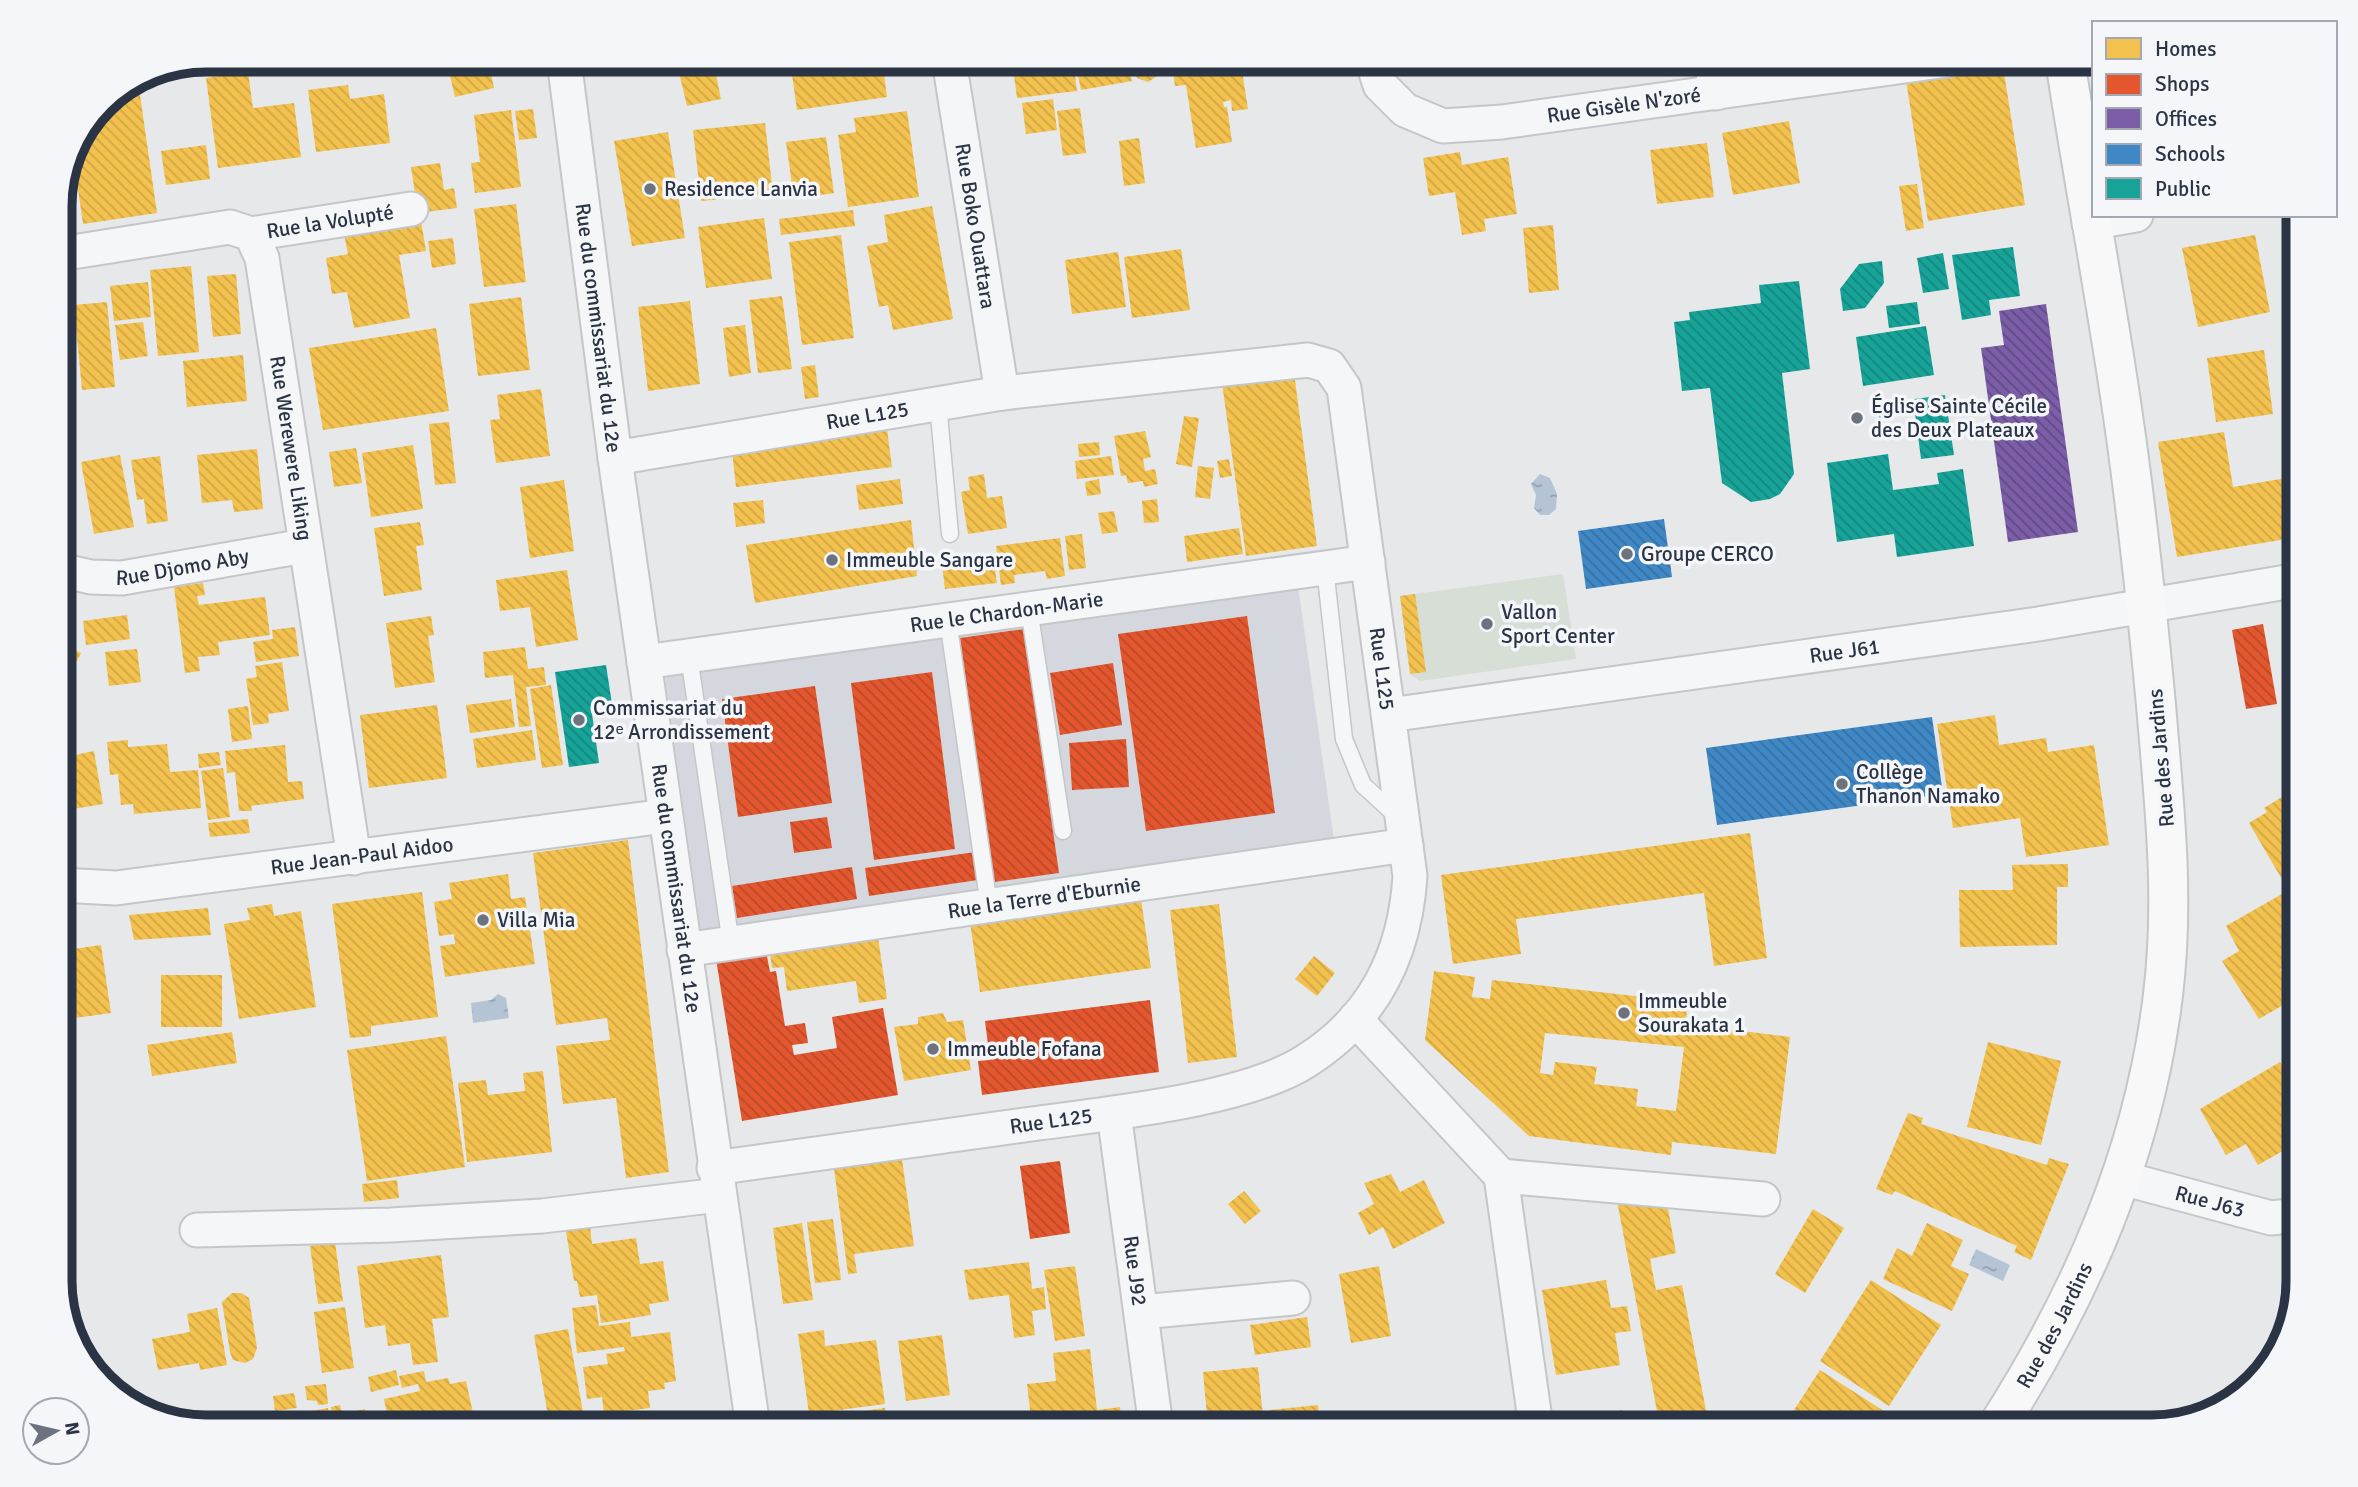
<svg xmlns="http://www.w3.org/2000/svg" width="2358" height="1487" font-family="Signika,sans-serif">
<defs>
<pattern id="water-ripples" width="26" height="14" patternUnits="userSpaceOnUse" patternTransform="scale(1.75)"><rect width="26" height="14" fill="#b4c4d5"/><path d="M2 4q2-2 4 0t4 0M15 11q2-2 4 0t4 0" fill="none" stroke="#93a0af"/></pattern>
<pattern id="homes-back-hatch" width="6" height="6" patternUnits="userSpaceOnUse" patternTransform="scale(1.75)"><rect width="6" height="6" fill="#f2c14e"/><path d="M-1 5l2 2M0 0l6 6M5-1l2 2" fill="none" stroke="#d0a645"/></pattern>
<pattern id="shops-back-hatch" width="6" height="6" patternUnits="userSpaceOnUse" patternTransform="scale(1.75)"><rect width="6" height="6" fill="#e4572e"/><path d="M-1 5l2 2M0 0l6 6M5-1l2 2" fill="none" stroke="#b94929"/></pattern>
<pattern id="offices-back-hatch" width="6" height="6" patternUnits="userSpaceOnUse" patternTransform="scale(1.75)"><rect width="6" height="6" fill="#7b5ea7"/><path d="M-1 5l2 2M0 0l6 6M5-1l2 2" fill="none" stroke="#604a82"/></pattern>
<pattern id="schools-back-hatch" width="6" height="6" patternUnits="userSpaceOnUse" patternTransform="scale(1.75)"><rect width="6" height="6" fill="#3f88c5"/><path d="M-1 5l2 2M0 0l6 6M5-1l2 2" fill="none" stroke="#3570a2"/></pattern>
<pattern id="public-back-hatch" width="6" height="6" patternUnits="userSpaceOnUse" patternTransform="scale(1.75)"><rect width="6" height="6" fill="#17a398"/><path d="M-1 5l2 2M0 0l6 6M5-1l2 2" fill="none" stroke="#15867e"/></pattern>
</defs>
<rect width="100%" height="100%" fill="#e6e8ea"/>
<!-- built -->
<path fill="#d4d7dd" d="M1298 586 1334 840 701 930 665 676Z"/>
<!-- garden -->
<path fill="#d6ded6" d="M1563 574 1576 659 1420 681 1410 674 1400 596Z"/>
<!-- water -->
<path fill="url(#water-ripples)" d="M1540 474 1550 478 1557 494 1556 509 1549 515H1540L1534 508 1536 495 1531 484Z
M498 994 506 998 509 1018 473 1023 471 1003 491 1000Z
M1976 1249 2010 1265 2003 1281 1969 1265Z"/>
<!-- homes -->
<path fill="url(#homes-back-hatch)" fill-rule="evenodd" d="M456 60H488L494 88 455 97 449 72 458 69Z
M676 60H713L721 99 687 106Z
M790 60H882L887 97 797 110Z
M996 60H1073L1077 91 1017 98 1013 67 997 69Z
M1077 60H1115V61L1078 67Z
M1137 60H1156L1159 63V75L1148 82 1137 78 1133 67Z
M1196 60 1198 71 1241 65 1248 109 1232 111 1231 100 1223 102 1224 107H1227L1232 142 1196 148 1186 85 1175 86 1172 63Z
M2002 60 2025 205 1928 221 1905 74Z
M1128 62 1132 81 1081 90 1077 71Z
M153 70 154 82 129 85 150 71Z
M248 72 253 108 294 103 301 157 218 168 206 78Z
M348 85 350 99 384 94 390 143 316 152 308 90Z
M140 95 157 213 83 224 72 148 103 102Z
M1053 99 1057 130 1026 134 1022 103Z
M1080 108 1086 153 1063 156 1057 111Z
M533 109 537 138 519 140 515 111Z
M511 110 521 187 475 193 471 163 480 162 474 115Z
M907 111 919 197 848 207 838 135 856 132 854 118Z
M1789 121 1800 183 1733 195 1722 133Z
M765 123 773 194 701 201 693 130Z
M668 132 685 238 632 246 614 141Z
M826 137 834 193 794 199 786 142Z
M1139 138 1145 183 1124 186 1119 141Z
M1707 143 1714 197 1657 204 1650 150Z
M206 145 210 179 166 185 161 151Z
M1460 152 1462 165 1508 157 1517 214 1484 219 1486 231 1462 235 1455 192 1429 196 1423 158Z
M68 161 73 199 60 201V197Z
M440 163 444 190 454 188 457 208 418 213 411 167Z
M1917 184 1924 228 1906 231 1899 186Z
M516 204 526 282 484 287 474 209Z
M932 206 953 319 893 330 888 305 879 307 867 246 888 242 884 215Z
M853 210 855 226 781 235 779 219Z
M764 218 772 279 706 288 698 227Z
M421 221 426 251 399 255 410 318 354 328 347 292 332 294 326 258 348 254 344 234Z
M1553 225 1559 290 1529 293 1523 228Z
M841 235 854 338 802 345 789 242Z
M2255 235 2270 312 2198 327 2182 248Z
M453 238 456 264 432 268 428 241Z
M1181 249 1190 310 1132 318 1124 257Z
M1118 252 1126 307 1072 314 1065 260Z
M191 266 199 352 158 356 150 270Z
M236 274 241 334 213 337 207 276Z
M148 282 151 317 114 321 110 286Z
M782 296 792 369 758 373 749 300Z
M521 297 530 370 478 376 469 304Z
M690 301 700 384 648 391 638 307Z
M107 302 115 387 82 390 74 305Z
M143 322 148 356 120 360 115 325Z
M745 325 751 373 729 377 723 328Z
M436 328 449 411 323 430 309 348Z
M2264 350 2273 414 2216 422 2207 358Z
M243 355 247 401 187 407 183 361Z
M815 365 819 397 805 399 801 367Z
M1294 373 1317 546 1246 556 1222 383Z
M541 389 550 456 496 463 490 420 500 419 497 395Z
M1184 416 1199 418 1192 467 1176 464Z
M449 422 456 483 435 485 429 424Z
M886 422 892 467 736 487 731 442Z
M1145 431 1151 457 1143 459 1145 471 1155 469 1158 484 1144 487 1143 481 1128 483 1126 475 1121 476 1114 436Z
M2224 432 2233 487 2298 476V537L2177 557 2158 442Z
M1099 442 1100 455 1079 457 1078 444Z
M413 445 423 509 371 517 362 453Z
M356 448 362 483 334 487 329 452Z
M257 449 263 509 234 512 232 500 202 503 197 455Z
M120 455 134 527 94 534 81 462Z
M160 456 168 521 147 524 144 499 137 500 131 460Z
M1111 456 1114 475 1077 479 1075 461Z
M1229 459 1232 476 1220 478 1217 461Z
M62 463 71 514 60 516V464Z
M1198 466 1214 468 1210 499 1195 497Z
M984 474 987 498 1002 496 1007 528 968 534 961 492 970 490 968 477Z
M900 479 903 504 859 510 856 485Z
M1099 479 1101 494 1087 496 1085 482Z
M564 480 574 551 530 558 520 487Z
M1157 499 1159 522 1144 523 1142 501Z
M763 500 765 523 736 527 733 503Z
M1114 511 1118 532 1102 534 1098 513Z
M911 520 917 576 755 603 746 545Z
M420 522 424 545 416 546 422 590 384 596 374 528Z
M1239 528 1243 554 1187 562 1184 536Z
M1082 534 1086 568 1069 570 1065 536Z
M1060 538 1065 576 1047 579 1045 571 1014 575 1015 583 1001 585 996 546Z
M970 553 971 565 994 562 997 583 945 589 941 557Z
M567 570 578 640 536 647 530 607 500 611 496 580Z
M203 583 205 595 197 596 199 605 265 597 270 635 218 642 220 655 198 657 200 671 185 673 174 587Z
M1415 594 1426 672 1410 674 1400 596Z
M127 615 130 639 86 645 83 621Z
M431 616 434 635 428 636 435 682 395 688 386 623Z
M295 627 299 656 256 662 253 642 273 639 272 630Z
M63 644 81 653 65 685 60 682V650Z
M525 647 528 669 544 667 546 685 526 687 531 726 519 727 513 675 485 678 483 652Z
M137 649 141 682 109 686 105 652Z
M282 662 289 711 268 714 269 723 253 725 246 679 257 677 255 666Z
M551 685 563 765 542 768 530 689Z
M511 699 515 727 470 733 466 705Z
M437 705 447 778 369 788 360 715Z
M248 706 252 739 232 742 228 709Z
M1995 715 1999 745 2046 738 2048 752 2094 745 2109 845 2026 857 2020 818 1953 828 1937 724Z
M532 730 536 760 477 768 473 739Z
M128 740V747L167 744 170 772 198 770 201 808 134 814 133 804 121 805 118 774 110 775 107 742Z
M285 745 288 782 302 781 304 799 251 806 252 811H239L235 772 227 773 225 751Z
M94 751 103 804 73 809 76 827 60 830V758Z
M219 752 221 765 199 768 198 754Z
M223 768 230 817 208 820 201 771Z
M2298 787V895L2293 898 2249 823 2267 812 2264 808Z
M248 819 250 833 210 837 208 823Z
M1750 833 1767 958 1714 966 1704 893 1516 919 1521 954 1453 964 1441 875Z
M628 840 669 1172 626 1178 616 1098 563 1104 556 1046 610 1040 607 1018 556 1025 533 853Z
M2068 864V887H2057V945L1960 947 1959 890H2013L2012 865Z
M508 874 511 899 525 897 535 964 445 977 440 946 455 944 454 934 439 936 434 902 452 899 449 883Z
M422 892 438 1017 371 1026V1036L350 1038 332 904Z
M2282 894 2298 923V958L2280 969 2297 997 2259 1019 2222 961 2239 951 2226 926Z
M1141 899 1151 968 980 992 970 922Z
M272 904 274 916 301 911 316 1007 239 1019 224 924 250 920 247 908Z
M1219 904 1237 1057 1188 1063 1170 910Z
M208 908 211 935 134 940 129 915Z
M877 930 887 999 859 1003 856 981 787 991 784 967 772 968 769 945Z
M101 945 111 1013 60 1020V951Z
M1314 956 1335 973 1317 996 1295 979Z
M1434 971 1475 977 1472 997 1490 999 1492 980 1687 1002 1686 1024 1790 1037 1776 1154 1672 1142 1671 1155 1529 1136 1425 1040ZM1545 1033 1684 1047 1676 1111 1636 1106 1638 1089 1594 1084 1597 1067 1555 1062 1553 1075 1540 1073Z
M161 975H222V1027H161Z
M943 1013 947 1022 963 1020 971 1070 904 1081 894 1027 918 1024V1017Z
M232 1032 237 1063 152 1076 147 1045Z
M446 1036 465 1167 367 1181 347 1050Z
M1988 1042 2061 1061 2041 1145 1967 1127Z
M2280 1062 2295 1090 2298 1088V1134L2284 1143 2288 1148 2258 1165 2246 1144 2226 1155 2200 1109Z
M543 1071 552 1152 467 1162 458 1083 486 1080 488 1095 525 1091 523 1073Z
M1908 1113 1923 1118 1921 1124 2047 1165 2049 1158 2069 1164 2031 1260 2014 1252 2017 1246 1895 1191 1892 1195 1876 1189Z
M901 1152 914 1246 854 1254 857 1273 848 1274 833 1161Z
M1391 1174 1400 1192 1424 1180 1445 1223 1393 1249 1383 1227 1369 1235 1358 1213 1374 1204 1364 1183Z
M397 1180 399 1198 364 1202 362 1184Z
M1244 1191 1261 1211 1245 1224 1228 1204Z
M1665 1192 1676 1253 1650 1259 1656 1290 1682 1285 1708 1421 1672 1427H1660L1617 1201Z
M1813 1209 1844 1228 1805 1293 1775 1274Z
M833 1219 841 1280 815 1283 807 1222Z
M802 1223 813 1300 783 1304 773 1228Z
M1927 1223 1963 1240 1951 1266 1969 1274 1952 1311 1883 1279 1897 1248 1912 1256Z
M590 1227 592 1244 636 1238 640 1264 663 1261 669 1301 649 1304 651 1315 601 1323 597 1295 580 1297 577 1281H574L566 1231Z
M335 1242 343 1301 318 1304 310 1246Z
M441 1255 449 1317 432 1319 438 1362 413 1365 410 1343 388 1346 385 1325 365 1328 357 1266Z
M1029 1262 1032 1289 1044 1287 1046 1309 1032 1311 1035 1335 1014 1338 1009 1295 969 1300 964 1270Z
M1075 1266 1085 1336 1055 1341 1044 1270Z
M1379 1266 1391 1336 1351 1343 1339 1274Z
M1606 1280 1611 1308 1627 1306 1631 1331 1615 1333 1620 1365 1556 1375 1542 1290Z
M1871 1280 1941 1325 1889 1406 1820 1361Z
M232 1293H241L249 1298 257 1348 253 1359 245 1363 233 1360 230 1352 222 1302Z
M596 1305 599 1326 630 1322 631 1337 670 1332 676 1381 664 1383 665 1389 648 1391 650 1408 604 1414 602 1397 587 1399 583 1367 608 1364 606 1354 625 1351 624 1347 577 1353 572 1308Z
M345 1307 354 1368 322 1373 314 1312Z
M217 1308 227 1365 200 1370 199 1363 158 1370 152 1339 190 1332 187 1314Z
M1307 1317 1311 1347 1255 1355 1250 1325Z
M568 1329 585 1423 550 1427 534 1335Z
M824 1330 825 1346 876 1340 885 1404 809 1414 798 1334Z
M942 1335 950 1395 906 1401 898 1341Z
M1090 1349 1097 1410 1120 1407 1122 1427H1032L1027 1384 1056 1381 1053 1353Z
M1258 1367 1264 1427H1208L1203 1372Z
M396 1370 399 1385 371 1392 368 1377Z
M1820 1370 1887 1413 1877 1427H1783Z
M424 1371 426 1382 448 1378 450 1384 466 1381 476 1427H390L384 1399 420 1391 418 1384 402 1388 399 1376Z
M326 1384 328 1404 318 1405 317 1401 307 1400 305 1386Z
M294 1393 297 1408 275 1411 273 1396Z
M340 1405 342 1414 365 1409 369 1427H335L331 1407Z
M1318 1405 1320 1424 1271 1427 1269 1410Z
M328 1408 331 1427H304L301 1413Z
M885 1408 886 1419 906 1416 907 1427H784L783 1422Z
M1622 1410 1626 1427H1567V1424Z
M205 1411 211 1427 179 1419Z
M294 1411 297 1427H279L278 1425 285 1423 283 1413Z
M1752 1416 1762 1427H1739Z
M1350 1420 1351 1427H1329V1423Z"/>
<!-- shops -->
<path fill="url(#shops-back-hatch)" d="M1247 616 1275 813 1146 831 1118 634Z
M2263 624 2277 704 2246 709 2232 630Z
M1024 629 1059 873 994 882 960 638Z
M1113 663 1122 725 1060 735 1050 673Z
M932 672 955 849 874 860 851 683Z
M815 686 832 803 738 817 722 699Z
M1126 739 1129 787 1072 790 1069 743Z
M827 817 832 848 794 853 790 822Z
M975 852 978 880 869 896 865 868Z
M852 867 857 899 737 918 732 886Z
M766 951 770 972 776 971 785 1026 805 1023 808 1043 792 1045 794 1055 837 1048 832 1017 883 1008 898 1095 742 1121 716 959Z
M1150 1000 1159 1072 982 1095 978 1061 990 1060 985 1021Z
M1060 1161 1070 1233 1030 1239 1020 1166Z"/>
<!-- offices -->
<path fill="url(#offices-back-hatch)" d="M2046 304 2078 532 2008 542 1981 348 2004 345 1999 311Z"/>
<!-- schools -->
<path fill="url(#schools-back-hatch)" d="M1664 519 1672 577 1586 589 1578 531Z
M1932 717 1943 794 1717 825 1706 748Z"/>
<!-- public -->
<path fill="url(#public-back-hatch)" d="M2013 247 2020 296 1989 300 1991 315 1962 320 1952 255Z
M1943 253 1949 289 1923 293 1917 258Z
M1882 261 1884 283 1865 308 1843 311 1840 289 1859 264Z
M1799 281 1810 369 1782 373 1794 474 1780 494 1770 499 1751 502 1722 483 1710 388 1682 391 1674 322 1690 320 1689 312 1761 303 1759 285Z
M1917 302 1920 324 1889 328 1886 306Z
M1926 326 1934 375 1863 386 1856 337Z
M1945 395 1954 455 1921 459 1915 413 1879 418 1877 404Z
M1888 454 1893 490 1939 484 1937 473 1963 469 1974 546 1897 557 1894 534 1837 542 1827 463Z
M606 665 612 704 591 707 599 763 569 767 555 672Z"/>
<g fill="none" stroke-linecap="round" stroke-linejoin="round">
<!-- lane casing -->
<g stroke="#c4c6c8" stroke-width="19">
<path id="lane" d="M938 404 950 534
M1325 568 1344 739 1363 785 1399 818
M1029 609 1063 831
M948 620 989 906
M689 656 731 944"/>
</g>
<!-- street casing -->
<g stroke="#c4c6c8" stroke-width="37">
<g id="street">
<path id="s1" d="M564 60 615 458 753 1427"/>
<path id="s2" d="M949 60 1002 393"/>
<path id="s3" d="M1372 60 1380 85 1405 110 1443 126 1502 122 1948 60"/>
<path d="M1711 60 1716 93"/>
<path d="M2089 223 2136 215"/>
<path id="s4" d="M251 234 411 209"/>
<path id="s5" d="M60 254 230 227 251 234 262 258 354 858"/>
<path id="s6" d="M615 458 1002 393 1308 360 1329 366 1344 388 1410 876C1405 955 1374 1018 1306 1061 1245 1100 1112 1113 1039 1123 931 1138 823 1153 714 1168"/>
<path id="s7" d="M60 570 91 577 122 578 304 546"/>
<path id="s8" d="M644 662 1368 562"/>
<path id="s9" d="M1389 715 2038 624 2298 580"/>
<path id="s10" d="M60 885 116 888 665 816"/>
<path id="s11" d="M684 950 1406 845"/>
<path d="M1355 1019 1501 1176 1536 1427"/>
<path id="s12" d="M1114 1113 1156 1427"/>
<path d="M1501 1176 1763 1199"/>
<path id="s13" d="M2122 1178 2271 1218 2298 1215"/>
<path d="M197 1230 391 1225 542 1216 719 1195"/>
<path d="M1141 1312 1293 1298"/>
</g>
</g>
<!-- secondary casing -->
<g stroke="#c4c6c8" stroke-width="42">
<g id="secondary">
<path id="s14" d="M1997 1427C2082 1294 2144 1153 2163 995 2175 898 2164 802 2156 705 2147 608 2137 512 2123 416 2106 297 2083 179 2065 60"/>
</g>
</g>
<!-- lane -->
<use href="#lane" stroke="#f5f6f7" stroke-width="16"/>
<!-- street -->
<use href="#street" stroke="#f5f6f7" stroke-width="33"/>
<!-- secondary -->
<use href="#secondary" stroke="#f8f8f8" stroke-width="38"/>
</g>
<!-- markers -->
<g fill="#6c737f" stroke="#f4f6f9" stroke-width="2.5">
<circle cx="650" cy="189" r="7"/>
<circle cx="1857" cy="418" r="7"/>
<circle cx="1627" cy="554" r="7"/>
<circle cx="832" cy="560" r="7"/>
<circle cx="1487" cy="624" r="7"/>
<circle cx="579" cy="720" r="7"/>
<circle cx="1842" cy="784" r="7"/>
<circle cx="483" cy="920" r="7"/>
<circle cx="1624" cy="1013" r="7"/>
<circle cx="933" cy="1049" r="7"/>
</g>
<g text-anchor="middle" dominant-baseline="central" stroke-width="7" stroke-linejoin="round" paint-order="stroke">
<!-- street labels -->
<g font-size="21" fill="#2b3445" stroke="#f4f6f9">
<text stroke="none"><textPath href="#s3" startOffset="285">Rue Gisèle N'zoré</textPath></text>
<text stroke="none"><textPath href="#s4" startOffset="80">Rue la Volupté</textPath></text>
<text stroke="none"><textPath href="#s2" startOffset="168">Rue Boko Ouattara</textPath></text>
<text stroke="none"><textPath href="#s1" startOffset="270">Rue du commissariat du 12e</textPath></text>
<text stroke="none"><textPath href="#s6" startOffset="256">Rue L125</textPath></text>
<text stroke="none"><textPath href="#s5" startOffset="413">Rue Werewere Liking</textPath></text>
<text stroke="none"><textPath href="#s7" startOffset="124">Rue Djomo Aby</textPath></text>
<text stroke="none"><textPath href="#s8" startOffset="366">Rue le Chardon-Marie</textPath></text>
<text stroke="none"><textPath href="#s9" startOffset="460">Rue J61</textPath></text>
<text stroke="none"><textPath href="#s6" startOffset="1032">Rue L125</textPath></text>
<text transform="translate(2161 758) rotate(-95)">Rue des Jardins</text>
<text stroke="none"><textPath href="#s10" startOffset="304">Rue Jean-Paul Aidoo</textPath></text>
<text stroke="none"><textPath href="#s1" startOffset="836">Rue du commissariat du 12e</textPath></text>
<text stroke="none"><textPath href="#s11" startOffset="364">Rue la Terre d'Eburnie</textPath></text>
<text transform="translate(1051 1121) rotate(-8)">Rue L125</text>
<text stroke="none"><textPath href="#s13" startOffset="91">Rue J63</textPath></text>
<text stroke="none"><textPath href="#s12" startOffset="159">Rue J92</textPath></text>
<text stroke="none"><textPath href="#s14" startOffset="117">Rue des Jardins</textPath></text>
</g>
<!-- poi labels -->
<g font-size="21" fill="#2b3445" stroke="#f4f6f9" text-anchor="start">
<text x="664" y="189">Residence Lanvia</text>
<text x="1871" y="406">Église Sainte Cécile<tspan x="1871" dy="24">des Deux Plateaux</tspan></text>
<text x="1641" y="554">Groupe CERCO</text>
<text x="846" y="560">Immeuble Sangare</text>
<text x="1501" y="612">Vallon<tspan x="1501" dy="24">Sport Center</tspan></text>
<text x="593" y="708">Commissariat du<tspan x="593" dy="24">12ᵉ Arrondissement</tspan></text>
<text x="1856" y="772">Collège<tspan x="1856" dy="24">Thanon Namako</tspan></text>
<text x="497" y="920">Villa Mia</text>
<text x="1638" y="1001">Immeuble<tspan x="1638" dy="24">Sourakata 1</tspan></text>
<text x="947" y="1049">Immeuble Fofana</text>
</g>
</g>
<!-- crop -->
<path d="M0 0H2358V1487H0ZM206 72H2152A134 134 0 0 1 2286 206V1281A134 134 0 0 1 2152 1415H206A134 134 0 0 1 72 1281V206A134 134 0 0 1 206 72Z" fill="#f4f6f9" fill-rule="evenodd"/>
<path fill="none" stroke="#2b3445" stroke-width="9" d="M206 72H2152A134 134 0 0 1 2286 206V1281A134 134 0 0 1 2152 1415H206A134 134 0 0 1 72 1281V206A134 134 0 0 1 206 72Z"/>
<!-- legend -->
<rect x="2092" y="21" width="245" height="196" fill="#f4f6f9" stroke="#a4a8b1" stroke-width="2"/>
<rect x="2106" y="38" width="35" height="21" fill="#f2c14e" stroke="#a4a8b1" stroke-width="2"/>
<text x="2155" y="56" font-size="21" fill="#2b3445">Homes</text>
<rect x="2106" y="74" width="35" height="21" fill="#e4572e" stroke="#a4a8b1" stroke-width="2"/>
<text x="2155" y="91" font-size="21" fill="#2b3445">Shops</text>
<rect x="2106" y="108" width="35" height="21" fill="#7b5ea7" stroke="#a4a8b1" stroke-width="2"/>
<text x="2155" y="126" font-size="21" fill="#2b3445">Offices</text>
<rect x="2106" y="144" width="35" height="21" fill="#3f88c5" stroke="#a4a8b1" stroke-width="2"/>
<text x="2155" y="161" font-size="21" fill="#2b3445">Schools</text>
<rect x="2106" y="178" width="35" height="21" fill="#17a398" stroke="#a4a8b1" stroke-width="2"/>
<text x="2155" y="196" font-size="21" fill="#2b3445">Public</text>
<!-- north arrow -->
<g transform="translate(56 1431) rotate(82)"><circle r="33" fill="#f4f6f9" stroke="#a4a8b1" stroke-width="2"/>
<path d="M0-5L12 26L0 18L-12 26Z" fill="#6c737f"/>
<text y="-10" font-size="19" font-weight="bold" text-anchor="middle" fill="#2b3445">N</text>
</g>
</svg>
